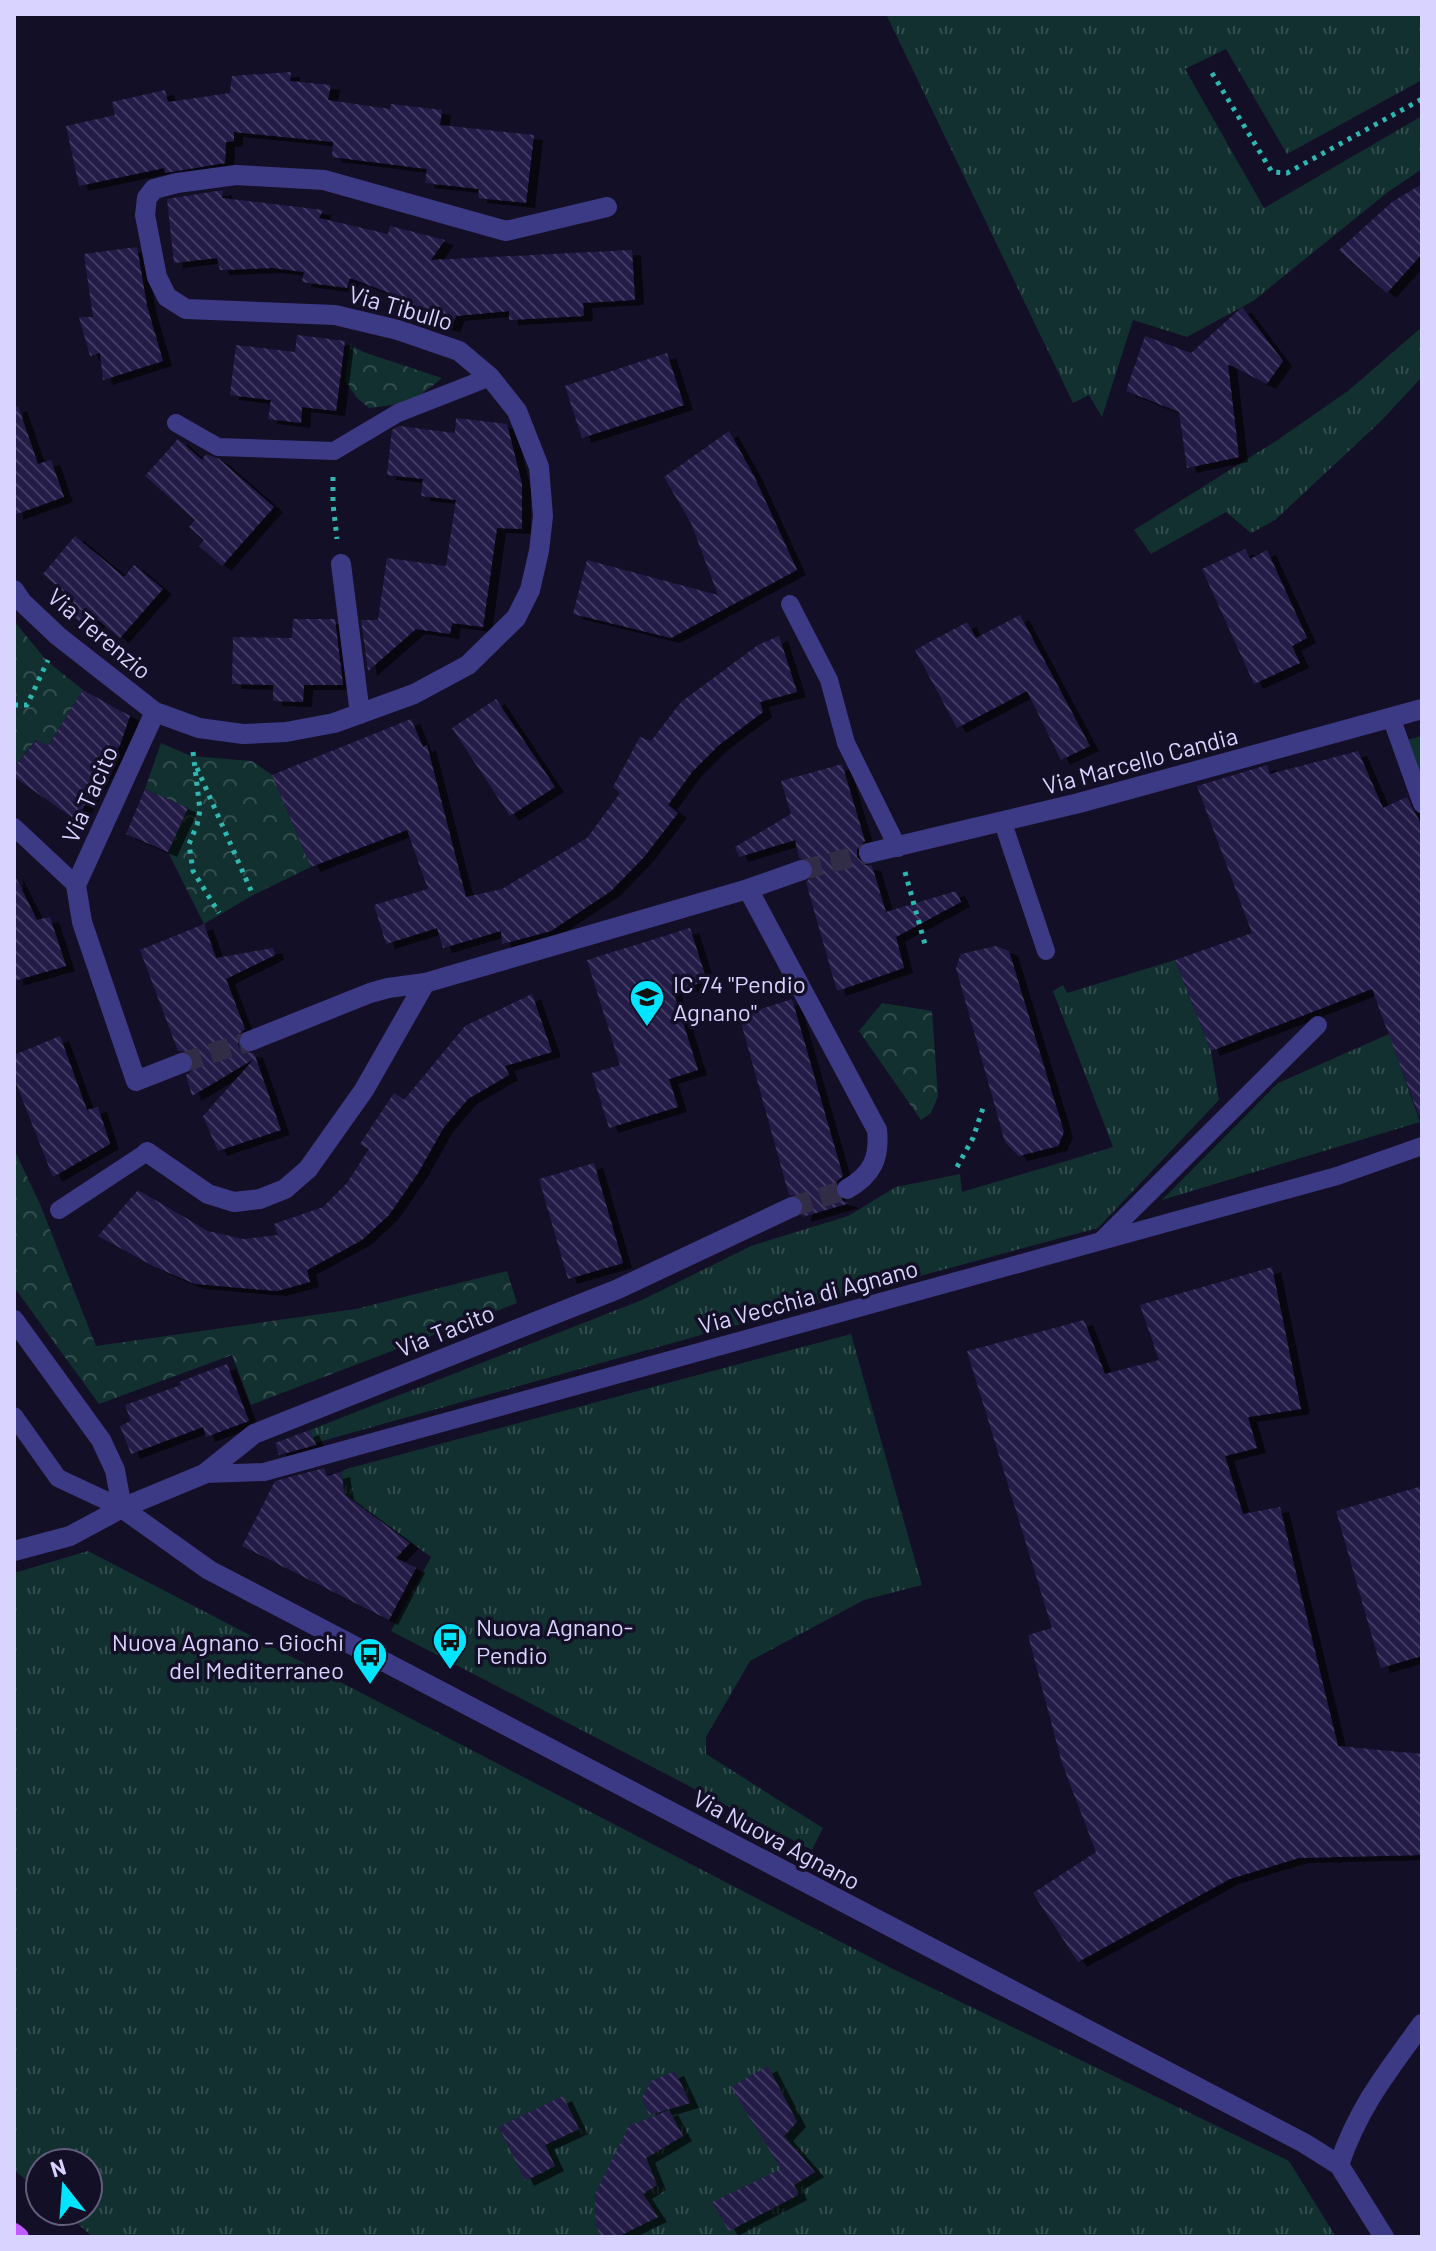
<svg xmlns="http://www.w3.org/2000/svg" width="1436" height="2251" font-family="Barlow,sans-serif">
<defs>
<pattern id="grass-tufts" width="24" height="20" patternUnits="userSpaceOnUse" patternTransform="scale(2)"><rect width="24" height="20" fill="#12302f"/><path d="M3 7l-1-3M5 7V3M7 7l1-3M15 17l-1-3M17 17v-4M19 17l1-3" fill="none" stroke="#344d4e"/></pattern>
<pattern id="forest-crowns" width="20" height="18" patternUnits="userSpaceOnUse" patternTransform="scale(2)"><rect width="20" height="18" fill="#12302f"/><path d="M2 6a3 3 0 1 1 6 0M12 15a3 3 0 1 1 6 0" fill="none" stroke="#344d4e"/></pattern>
<pattern id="building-back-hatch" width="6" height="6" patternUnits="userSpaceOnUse" patternTransform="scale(2)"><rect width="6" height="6" fill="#241b47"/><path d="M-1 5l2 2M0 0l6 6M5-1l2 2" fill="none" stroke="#433b63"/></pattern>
<filter id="shadow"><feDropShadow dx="9" dy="5" stdDeviation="0" flood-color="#0009"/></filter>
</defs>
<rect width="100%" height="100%" fill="#130f26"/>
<!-- grass -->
<path fill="url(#grass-tufts)" d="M886 14H1422V80L1287 154 1226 49 1185 69 1264 208 1422 116V169L1388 192 1253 301 1187 337 1133 320 1102 417 1089 395 1073 403Z
M1422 327V377L1380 422 1275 520 1251 533 1226 512 1151 554 1134 530 1276 441 1348 391Z
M1175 960 1211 1051 1219 1100 1098 1228 712 1332 315 1443 310 1430 642 1300 751 1246 848 1216 896 1187 960 1174 962 1192 1113 1147 1053 991 1063 985 1067 993Z
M1389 1034 1420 1122 1162 1200 1278 1083Z
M851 1334 922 1585 864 1600 750 1661 706 1737V1754L823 1828 812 1850 391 1631 431 1557 345 1495 341 1472 346 1469Z
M88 1551 895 1970 1289 2161 1336 2237H93L63 2211H88V2163H40V2192L14 2170V1573Z"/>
<!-- forest -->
<path fill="url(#forest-crowns)" d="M350 344 363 352 442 378C413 402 406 404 369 408L357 398 345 381Z
M14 621 47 661 83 690 48 746 36 740 14 767Z
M1422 736V782L1407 740Z
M161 743 191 756 252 761 272 775 311 867 253 895 204 924 168 852 188 808 145 789Z
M882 1003 932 1011 938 1096 931 1113 921 1120 859 1031Z
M14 1149 40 1204 96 1346 356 1309 507 1271 517 1303 251 1405 232 1355 99 1404 14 1287Z"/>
<!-- building -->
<path fill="url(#building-back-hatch)" filter="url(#shadow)" d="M291 72 290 81 331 85 328 100 390 109 391 104 442 110 440 125 534 135 526 203 478 198 479 189 425 183 427 169 332 157 333 142 234 132V141L226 142 225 163 165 173 164 168 79 186 66 126 115 115 112 102 165 90 168 102 230 93 232 76Z
M1422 184V254L1387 293 1339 250 1392 202Z
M223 190 222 198 323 210 319 218 388 234 390 226 445 240 431 260 632 250 635 300 583 303 584 316 509 320V311L456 316 451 327 409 316 413 302 350 278 347 288 302 282 304 272 273 268 220 270 217 258 174 263 167 199Z
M137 247 147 306 163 361 103 380 100 353 90 356 79 317H93L84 254Z
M1242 307 1283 361 1267 384 1228 364 1239 457 1187 468 1179 412 1126 391 1145 336 1191 353Z
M297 335 345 341 336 411 302 407 301 423 268 419 271 400 230 395 236 345 295 352Z
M667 353 684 405 582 438 565 386Z
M18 406 38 464 51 460 64 497 14 515V407Z
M456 418 507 424 522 484V529L497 528 483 627 452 623 450 634 416 629 368 671 361 620H378L387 558 446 566 456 500 421 496 423 479 387 475 392 430 399 426 455 433Z
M729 431 754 476 797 570 671 638 573 614 587 560 718 595 691 523 664 477Z
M178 439 202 460 206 454 219 459 274 507 222 566 199 546 204 540 189 527 195 520 145 476Z
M75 536 124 577 134 565 163 589 120 638 98 620 89 630 66 610 74 601 43 574Z
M1245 549 1250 559 1267 550 1307 638 1292 646 1300 663 1254 684 1202 569Z
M1020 615 1090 746 1061 760 1027 691 957 728 915 650 967 622 976 638Z
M293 619H335L343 685H304L303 702 273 701V685L232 684 233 637 292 638Z
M779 636 797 692 760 702 763 712 719 745 692 772 668 805 678 813 644 857 611 891 551 931 502 944 501 931 443 948 437 928 386 944 374 905 428 889 407 830 311 867 272 775 411 719 423 747 427 745 466 897 502 889 587 838 620 793 613 787 640 737 651 741 681 702 758 645Z
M83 690 130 716 120 745 76 820 14 777V767L37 740 48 746Z
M496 699 555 787 510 816 452 728Z
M1358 751 1383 808 1407 797 1422 826V1115L1419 1116 1372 989 1211 1051 1175 960 1252 933 1197 786 1267 765 1270 774Z
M842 764 865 841 857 849V857L865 865 872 866 886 912 956 891 961 902 896 937 904 968 837 991 806 882 815 873 811 861 799 858 795 840 739 857 735 847 791 814 781 781Z
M145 789 188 808 168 852 126 834Z
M14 874 37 920 50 917 66 966 14 981Z
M204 924 216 958 273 948 275 955 226 979 245 1029 239 1034 238 1045 243 1052 254 1053 281 1130 218 1151 203 1116 254 1059 192 1096 186 1075 193 1070 194 1059 189 1052 178 1051 140 950Z
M690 928 707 981 673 991 698 1070 669 1079 678 1107 609 1128 592 1073 620 1065 587 960Z
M996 946 1009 951 1064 1132 1058 1146 1019 1156 1005 1142 956 968 961 954Z
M532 994 552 1052 505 1066 509 1075 468 1099 444 1127 418 1173 389 1215 362 1240 307 1270 310 1282 277 1291 195 1284 155 1267 98 1236 138 1190 208 1231 243 1239 278 1235 274 1224 323 1207 347 1183 369 1149 360 1144 394 1093 404 1100 465 1026Z
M792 999 843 1176 836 1182 834 1190 840 1200 850 1203 802 1217 804 1202 799 1196 789 1195 742 1026 746 1014Z
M60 1036 87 1110 98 1107 110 1144 53 1177 14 1078V1055Z
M594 1163 623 1263 568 1279 539 1179Z
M1272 1267 1301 1409 1248 1417 1257 1448 1225 1456 1243 1514 1280 1507 1338 1746 1422 1754V1855L1299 1858 1230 1879 1078 1962 1033 1893 1096 1852 1062 1763 1028 1635 1052 1628 967 1351 1084 1320 1105 1374 1159 1360 1140 1305Z
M227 1364 249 1421 206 1437 203 1427 131 1454 120 1426 131 1421 125 1405 181 1385 179 1382Z
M310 1430 316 1445 279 1455 275 1443Z
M324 1468 327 1476 341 1472 345 1495 410 1543 396 1558 416 1568 389 1620 242 1546 275 1481Z
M1422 1486V1656L1381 1668 1336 1511Z
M768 2066 797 2122 784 2136 815 2172 794 2185 798 2195 729 2231 712 2202 781 2169 731 2087Z
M675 2071 690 2103 649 2115 642 2098 651 2081Z
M563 2096 579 2129 545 2145 555 2166 525 2181 499 2127Z
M669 2110 683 2136 646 2158 657 2185 643 2194 658 2217 617 2237H601L596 2225 595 2194 631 2122 632 2125Z"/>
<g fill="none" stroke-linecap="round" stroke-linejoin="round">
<!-- street-tunnel -->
<path stroke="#312d47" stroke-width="20" stroke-dasharray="20 10" stroke-linecap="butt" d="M802 870 869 853
M182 1063 250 1041
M792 1207 847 1189"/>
<!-- path -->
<path stroke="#2fb8b0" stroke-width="5" stroke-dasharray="4 6" stroke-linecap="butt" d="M1212 73 1272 172 1287 173 1422 99
M333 477V504L337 539
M14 705H27L48 660
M193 752 200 810 197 825 189 844 193 871 219 913
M197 768 253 895
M905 872 926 948
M957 1167 973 1138 984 1105"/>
<!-- lane -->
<path stroke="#3d3a85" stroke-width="18" d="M176 423 218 447 334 451 398 413 490 377
M790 604 829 680 846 743 898 848
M1391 717 1422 804
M1003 823 1046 951
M14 827 76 885
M59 1210 147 1152
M1103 1239 1318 1025
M14 1416 58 1478 122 1508
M204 1474 264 1472 1337 1176 1422 1146"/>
<!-- street -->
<path stroke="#3d3a85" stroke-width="20" d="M341 564 360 714
M14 590 22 602 58 636 155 712 199 728 243 734 286 732 334 723 414 694 468 665 516 618 530 590 539 551 543 516 539 467 517 411 490 377 459 351 398 330 335 315 186 309 167 297 157 277 145 215 147 198 154 189 177 183 236 175 324 180 506 231 607 207
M155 712 76 885 82 922 136 1081 182 1063
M869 853 1079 803 1422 709
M748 889 802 870
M250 1041 370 993 388 988 425 983 748 889 877 1130C880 1158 872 1175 847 1189
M147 1152 208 1194 234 1202 260 1199 285 1189 308 1169 364 1090 425 983
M14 1320 101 1440 115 1470 122 1508
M122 1508 209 1570 1304 2143 1339 2165 1384 2237
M14 1551 70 1536 122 1508 204 1474 254 1434 618 1289 792 1207
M1339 2165C1358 2108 1387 2072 1422 2024"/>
<!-- primary -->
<path stroke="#c25bff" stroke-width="20" d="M14 2233 19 2237"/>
</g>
<!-- icons -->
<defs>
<g id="school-pin" transform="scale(1.8)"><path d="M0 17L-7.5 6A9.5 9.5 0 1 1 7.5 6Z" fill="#00e5ff" stroke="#130f26"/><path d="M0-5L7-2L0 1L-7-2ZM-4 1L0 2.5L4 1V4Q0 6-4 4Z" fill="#111"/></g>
<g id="bus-pin" transform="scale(1.8)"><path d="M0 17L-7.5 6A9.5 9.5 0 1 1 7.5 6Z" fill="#00e5ff" stroke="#130f26"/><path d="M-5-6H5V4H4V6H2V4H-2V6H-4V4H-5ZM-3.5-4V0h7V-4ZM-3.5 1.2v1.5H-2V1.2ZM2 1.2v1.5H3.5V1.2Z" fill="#111"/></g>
</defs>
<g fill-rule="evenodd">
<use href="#school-pin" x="647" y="997"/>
<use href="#bus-pin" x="450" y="1640"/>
<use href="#bus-pin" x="370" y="1655"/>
</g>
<g text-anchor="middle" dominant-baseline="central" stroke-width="7" stroke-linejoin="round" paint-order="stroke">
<!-- street labels -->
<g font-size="24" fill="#d9d4ff" stroke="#130f26">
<text transform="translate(401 307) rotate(16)">Via Tibullo</text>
<text transform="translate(100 633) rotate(40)">Via Terenzio</text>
<text transform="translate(1140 760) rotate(-15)">Via Marcello Candia</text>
<text transform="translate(89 794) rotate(-66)">Via Tacito</text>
<text transform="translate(808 1296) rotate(-15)">Via Vecchia di Agnano</text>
<text transform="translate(445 1330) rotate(-22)">Via Tacito</text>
<text transform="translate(777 1839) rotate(28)">Via Nuova Agnano</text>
</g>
<!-- poi labels -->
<g font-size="24" fill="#d9d4ff" stroke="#130f26" text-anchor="start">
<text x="673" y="983">IC 74 "Pendio<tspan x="673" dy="28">Agnano"</tspan></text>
<text x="476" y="1626">Nuova Agnano-<tspan x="476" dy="28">Pendio</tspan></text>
<text x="344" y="1641" text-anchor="end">Nuova Agnano - Giochi<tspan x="344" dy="28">del Mediterraneo</tspan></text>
</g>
</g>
<!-- border -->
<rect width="1436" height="2251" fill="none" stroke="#d9d4ff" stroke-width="32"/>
<!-- north arrow -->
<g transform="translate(64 2187) rotate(343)"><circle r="38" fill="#130f26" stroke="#625e7d" stroke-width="2"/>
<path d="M0-6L14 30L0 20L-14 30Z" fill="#00e5ff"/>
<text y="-12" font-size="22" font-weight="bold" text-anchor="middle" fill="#d9d4ff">N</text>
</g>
</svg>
